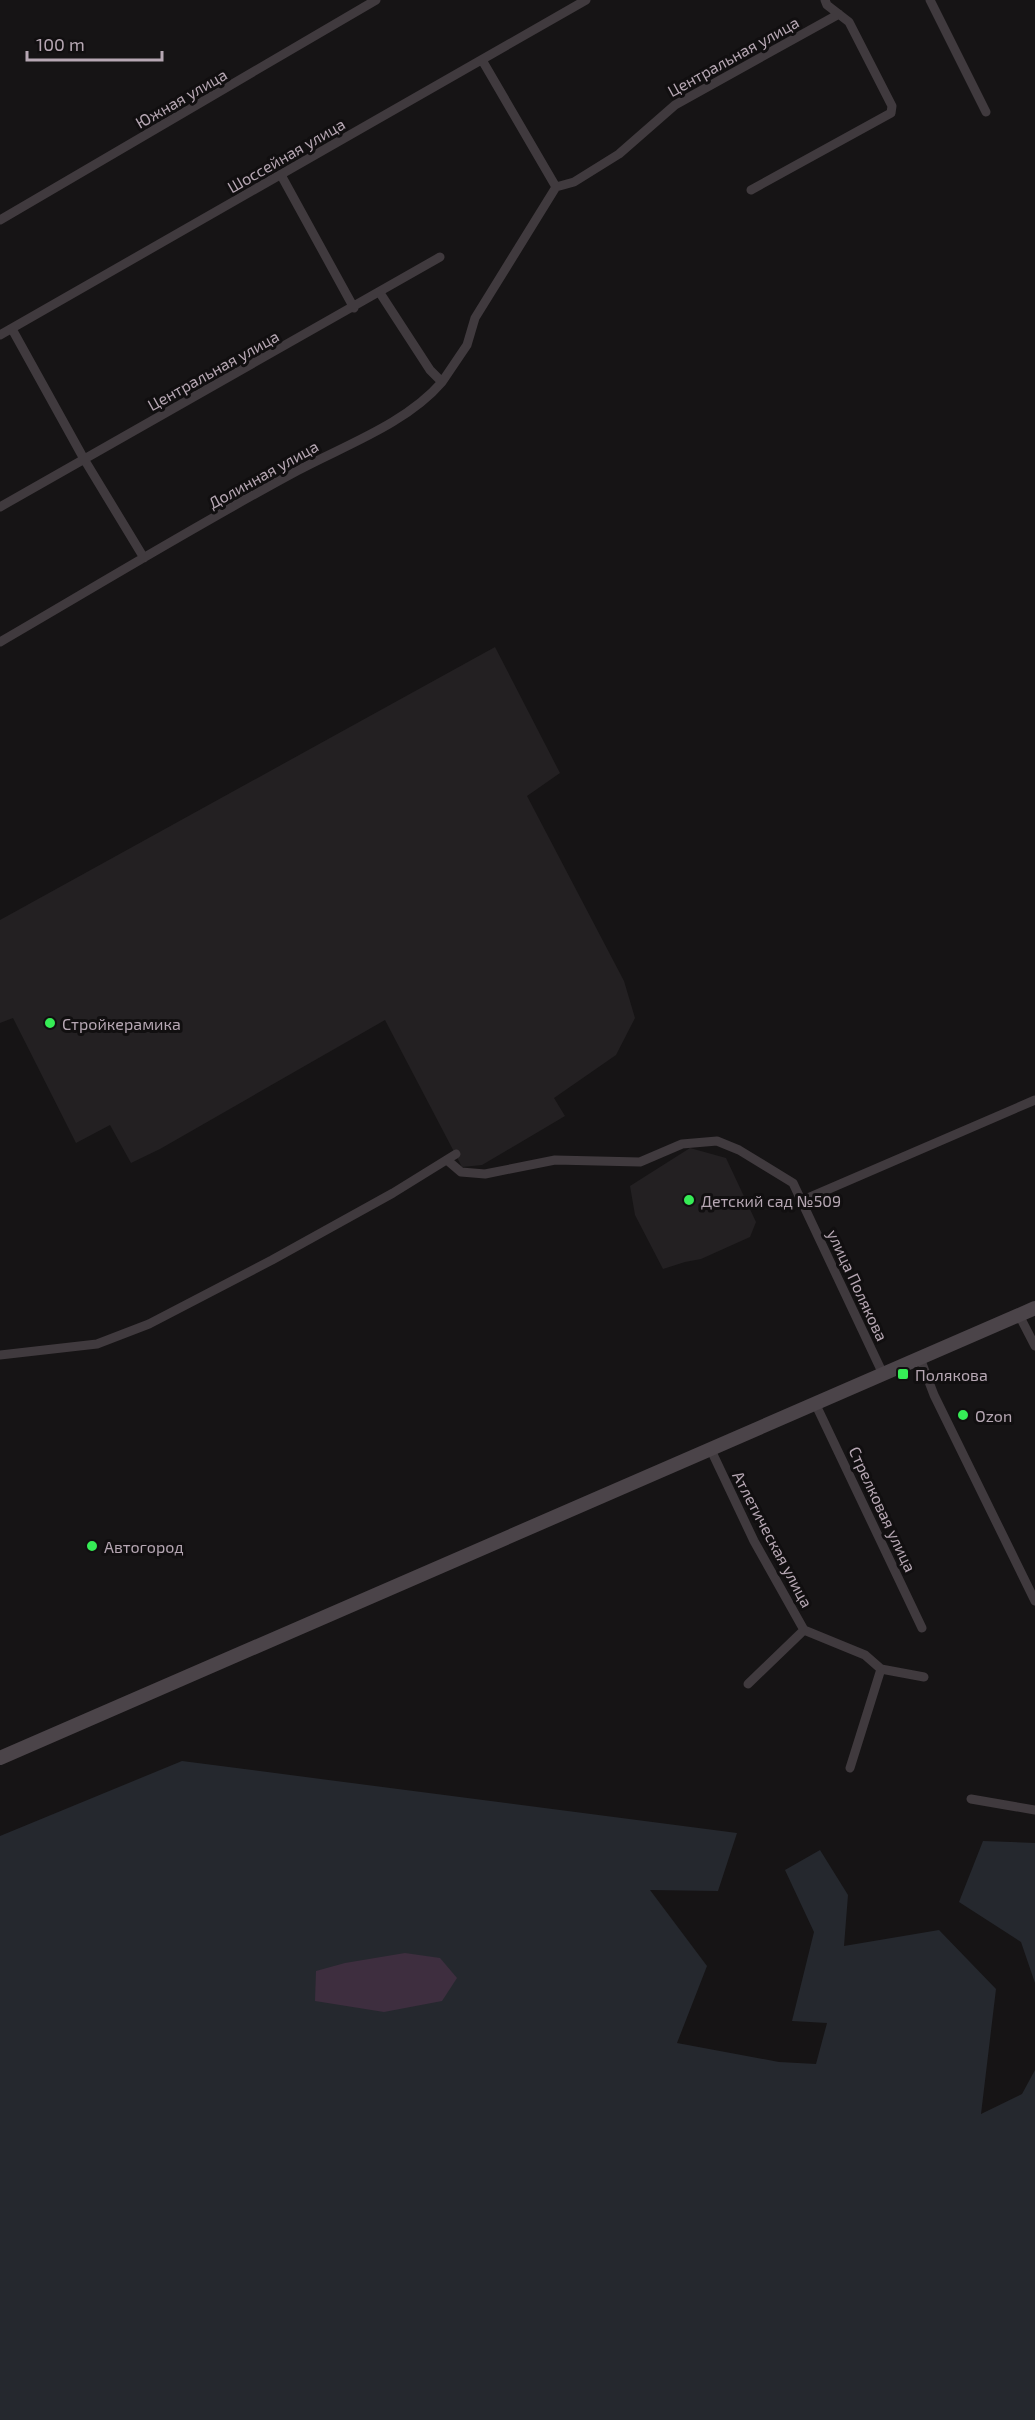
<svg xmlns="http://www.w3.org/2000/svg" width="1035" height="2420" font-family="'Exo 2',sans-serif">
<rect width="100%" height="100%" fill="#161415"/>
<!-- built -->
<path fill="#232022" d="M495 647 560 773 527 796 624 981 635 1018 616 1055 554 1098 565 1116 482 1165 462 1167 385 1020 160 1149 131 1163 110 1125 76 1143 13 1018 0 1023V920Z
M690 1148 726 1158 756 1222 750 1237 701 1259 685 1262 663 1269 635 1215 630 1186Z"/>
<!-- green -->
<path fill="#25282e" d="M182 1761 737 1833 718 1891 650 1890 707 1966 677 2043 779 2062 816 2064 827 2023 792 2021 814 1932 785 1870 820 1850 848 1895 844 1946 939 1930 996 1989 981 2114 1022 2094 1035 2070V2420H0V1836Z
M983 1841 1035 1843V1983L1021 1942 959 1902Z"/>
<!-- water -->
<path fill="#3e2e3f" d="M405 1953 440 1958 457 1978 442 2001 384 2012 315 2001 316 1971 345 1963Z"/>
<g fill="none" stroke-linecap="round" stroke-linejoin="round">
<!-- street -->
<path stroke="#403a3e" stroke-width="9" d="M930 0 986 112
M281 175 354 308
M556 187 574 182 619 154 675 105 839 14
M751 190 891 113 892 106 849 22 827 5 825 0
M0 220 376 0
M12 329 84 459 144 558
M0 335 586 0
M442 382 467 345 475 318 556 187 482 60
M0 507 440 257
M0 642C98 585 195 526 295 472 343 446 406 424 442 382L430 370 380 293
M447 1160 461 1172 485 1174 555 1160 640 1162 682 1144 717 1141 739 1150 793 1183 883 1374
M801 1201 1035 1100
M1019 1315 1035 1346
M0 1355 97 1344 149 1324 272 1260 393 1193 456 1154
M920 1358 934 1395 1035 1601
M815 1403 922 1628
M710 1448 754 1541 804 1630 865 1655 881 1669
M881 1669 924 1677
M748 1684 804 1630
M850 1768 881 1669
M971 1799 1035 1810"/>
<!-- secondary -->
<path stroke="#4b4449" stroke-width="14" d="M0 1758 1035 1308"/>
</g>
<!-- markers -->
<g fill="#36ec56" stroke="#110f10" stroke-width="2">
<circle cx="50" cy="1023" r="6"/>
<circle cx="689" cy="1200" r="6"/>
<rect x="897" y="1368" width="12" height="12" rx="3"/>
<circle cx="963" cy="1415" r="6"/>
<circle cx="92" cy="1546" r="6"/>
</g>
<g text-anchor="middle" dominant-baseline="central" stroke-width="6" stroke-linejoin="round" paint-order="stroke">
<!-- street labels -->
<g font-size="16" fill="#b6a7b3" stroke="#110f10">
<text transform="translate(733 56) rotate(-29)">Центральная улица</text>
<text transform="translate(181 98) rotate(-30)">Южная улица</text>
<text transform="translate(286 155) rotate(-30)">Шоссейная улица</text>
<text transform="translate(213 370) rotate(-29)">Центральная улица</text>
<text transform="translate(263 474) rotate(-29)">Долинная улица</text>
<text transform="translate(858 1285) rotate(65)">улица Полякова</text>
<text transform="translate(883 1509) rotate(65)">Стрелковая улица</text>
<text transform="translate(773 1539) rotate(62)">Атлетическая улица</text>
</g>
<!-- poi labels -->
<g font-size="16" fill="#b6a7b3" stroke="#110f10" text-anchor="start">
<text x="62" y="1023">Стройкерамика</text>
<text x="701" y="1200">Детский сад №509</text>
<text x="915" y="1374">Полякова</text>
<text x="975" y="1415">Ozon</text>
<text x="104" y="1546">Автогород</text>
</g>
</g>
<!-- scale -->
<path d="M27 51v9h135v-9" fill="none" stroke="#b6a7b3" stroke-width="3"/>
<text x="36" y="51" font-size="18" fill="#b6a7b3" stroke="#110f10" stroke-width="4.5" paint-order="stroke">100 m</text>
</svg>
